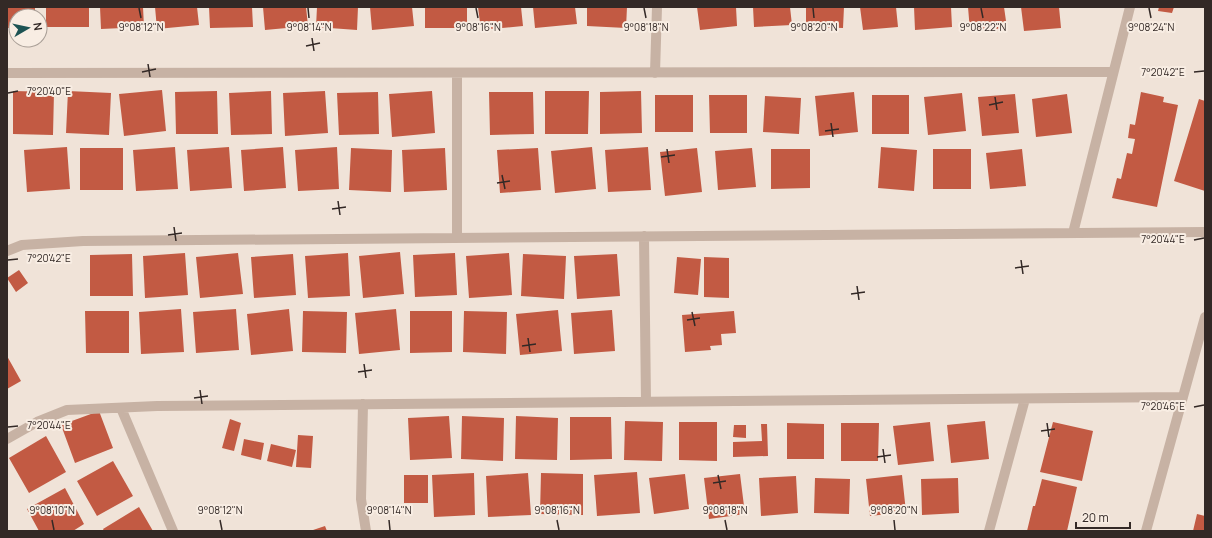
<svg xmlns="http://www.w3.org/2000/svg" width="1212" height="538" font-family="Manrope,sans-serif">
<rect width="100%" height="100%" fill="#f0e3d8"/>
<!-- building -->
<path fill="#c25a43" d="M7 7H35V16H16V28H7Z
M46 7H89V27H46Z
M100 7H143L144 27 101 29Z
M155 7H197L199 25 157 29Z
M209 7H252L253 27 210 28Z
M263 7H306L308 26 265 30Z
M317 7H358L357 30 316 27Z
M370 7H412L414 26 372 30Z
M425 7H467V28H425Z
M478 7H521L523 26 481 30Z
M533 7H575L577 24 535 28Z
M587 7H627L626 28 587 26Z
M697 7H736L737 26 700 30Z
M753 7H790L792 25 754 27Z
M806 7H844L843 28 806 27Z
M860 7H896L898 27 863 30Z
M914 7H951L952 27 915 30Z
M968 7H1004L1007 28 970 31Z
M1021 7H1059L1061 28 1024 31Z
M1159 7H1174L1172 13 1158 11Z
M162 90 166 131 124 136 119 94Z
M13 91 54 92 53 135 13 134Z
M68 91 111 93 109 135 66 133Z
M217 91 218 134H176L175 92Z
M271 91 272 134 231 135 229 93Z
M325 91 328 133 285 136 283 93Z
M432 91 435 133 392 137 389 94Z
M545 91H589L588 134H545Z
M641 91 642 133 600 134V92Z
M378 92 379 134 339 135 337 93Z
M489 92H533L534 134 490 135Z
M854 92 858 132 819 136 815 96Z
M1141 92 1164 97 1163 102 1178 105 1157 207 1112 198 1117 178 1121 179 1127 153 1132 154 1135 139 1128 138 1130 124 1135 125Z
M962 93 966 131 928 135 924 97Z
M1015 94 1019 133 982 136 978 97Z
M1067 94 1072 133 1036 137 1032 99Z
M655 95H693V132H655Z
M709 95H747V133H710Z
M872 95H909V134H872Z
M765 96 801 98 799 134 763 132Z
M1199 99 1205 101V191L1174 181Z
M67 147 70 189 27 192 24 150Z
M175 147 178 189 136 191 133 150Z
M229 147 232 188 190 191 187 150Z
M283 147 286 188 244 191 241 150Z
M337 147 339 189 298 191 295 150Z
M592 147 596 189 555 193 551 151Z
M648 147 651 190 608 192 605 150Z
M881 147 917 150 914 191 878 188Z
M80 148H123V190H80Z
M351 148 392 150 391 192 349 190Z
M445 148 447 190 404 192 402 150Z
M538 148 541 190 500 193 497 150Z
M697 148 702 192 665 196 660 152Z
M752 148 756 187 718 190 715 151Z
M771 149H810V188L771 189Z
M933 149H971V189H933Z
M1022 149 1026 186 990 189 986 153Z
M400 252 404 294 363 298 359 256Z
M185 253 188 295 145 298 143 256Z
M238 253 243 294 200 298 196 257Z
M348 253 350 296 308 298 305 256Z
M455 253 457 295 415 297 413 255Z
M509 253 512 295 469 298 466 256Z
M132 254 133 296H90V255Z
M293 254 296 295 254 298 251 257Z
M523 254 566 256 564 299 521 296Z
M617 254 620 296 577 299 574 256Z
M677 257 701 259 698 295 674 293Z
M704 257 729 258V298L704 297Z
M19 270 28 283 16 292 7 278Z
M181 309 184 352 141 354 139 312Z
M236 309 239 350 196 353 193 312Z
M289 309 293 351 251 355 247 314Z
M396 309 400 350 359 354 355 313Z
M558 310 562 351 520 355 516 314Z
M612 310 615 351 574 354 571 313Z
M85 311H129V353H86Z
M303 311 347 312 346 353 302 352Z
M410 311H452V352L410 353Z
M464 311 507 312 506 354 463 352Z
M734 311 736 333 721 334 722 345 710 346 711 350 685 352 682 315Z
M7 356 21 381 7 389Z
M99 411 113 448 75 463 61 425Z
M449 416 452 458 410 460 408 418Z
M462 416 504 418 503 461 461 459Z
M516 416 558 418 557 460 515 459Z
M570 417H611L612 459 570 460Z
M230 419 241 423 234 451 222 448Z
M625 421 663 422 662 461 624 460Z
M985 421 989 459 951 463 947 425Z
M679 422H717V461L679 460Z
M930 422 934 461 898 465 893 426Z
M1053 422 1093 431 1082 481 1040 472Z
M787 423 824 424V459H787Z
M841 423H879L878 461H841Z
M761 424H767L768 456 733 457V442L762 441Z
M734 425H746V438L733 437Z
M298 435 313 436 311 468 296 467Z
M46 436 66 472 29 493 9 458Z
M244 439 264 443 261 460 241 455Z
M271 444 296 450 292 467 267 461Z
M113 461 133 496 97 516 77 481Z
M637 472 640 513 597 516 594 475Z
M474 473 475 515 434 517 432 475Z
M528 473 531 515 488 517 486 476Z
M541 473 583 474V515L540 514Z
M685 474 689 509 654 514 649 478Z
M740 474 745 514 709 519 704 478Z
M404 475H428V503H404Z
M902 475 906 512 870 516 866 479Z
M796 476 798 513 761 516 759 478Z
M815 478 850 479 849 514 814 513Z
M958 478 959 513 922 515 921 479Z
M1042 479 1077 487 1067 531H1027L1033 506H1035Z
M65 488 84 524 73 531H39L27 509Z
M139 507 153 531H104L103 529Z
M1197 514 1205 516V531H1193Z
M325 526 327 531H310Z"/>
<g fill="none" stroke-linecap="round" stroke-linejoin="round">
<!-- street -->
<path stroke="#c7b2a4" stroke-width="10" d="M7 73 1113 72
M457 73V238
M655 73 657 7
M1073 233 1130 7
M644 236 646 402
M7 251 22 245 83 241 1205 232
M363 404 361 499 366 531
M121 408 173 531
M7 439 37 422 67 410 157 406 1183 397
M989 531 1025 399
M1146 531 1205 317"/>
</g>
<!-- ticks -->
<path fill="none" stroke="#332926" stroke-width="1.5" d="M139 8 141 18M308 8 309 18M476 8 478 18M644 8 646 18M813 8 814 18M981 8 983 18M1149 8 1151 18M312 38 314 51M306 46 320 43M148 64 150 77M142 72 156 69M1194 72 1204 71M8 93 18 91M995 97 997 110M989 105 1003 102M831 123 833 137M825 131 839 129M667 149 669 163M661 157 675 155M502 175 505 189M497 183 510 181M338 201 340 215M332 209 346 207M174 227 176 241M168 235 182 233M1194 240 1204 238M8 260 18 259M1021 260 1023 274M1015 268 1029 266M857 286 859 300M851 294 865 292M692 312 695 326M687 320 700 318M528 338 530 352M522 346 536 344M364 364 366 378M358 372 372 370M200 390 202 404M194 398 208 396M1194 407 1204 405M1047 423 1049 437M8 427 18 426M1041 431 1055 429M883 449 885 463M877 457 891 455M718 475 721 489M713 483 726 481M52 520 54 530M220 520 222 530M389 520 390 530M557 520 559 530M725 520 727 530M894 520 895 530"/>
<g font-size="10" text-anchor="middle" fill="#332926" stroke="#f8ede3" stroke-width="4" stroke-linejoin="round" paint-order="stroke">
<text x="1151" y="31">9°08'24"N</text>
<text x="141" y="31">9°08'12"N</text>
<text x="309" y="31">9°08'14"N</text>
<text x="478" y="31">9°08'16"N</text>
<text x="646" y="31">9°08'18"N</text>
<text x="814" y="31">9°08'20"N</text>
<text x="983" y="31">9°08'22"N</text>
<text x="1163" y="76">7°20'42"E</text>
<text x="49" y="95">7°20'40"E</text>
<text x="1163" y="243">7°20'44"E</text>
<text x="49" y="262">7°20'42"E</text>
<text x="1163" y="410">7°20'46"E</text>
<text x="49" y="429">7°20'44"E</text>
<text x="52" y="514">9°08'10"N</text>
<text x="220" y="514">9°08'12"N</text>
<text x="389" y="514">9°08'14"N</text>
<text x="557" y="514">9°08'16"N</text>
<text x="725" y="514">9°08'18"N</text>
<text x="894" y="514">9°08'20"N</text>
</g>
<!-- border -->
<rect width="1212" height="538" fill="none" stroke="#332926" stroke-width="16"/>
<!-- north arrow -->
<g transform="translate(28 28) rotate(81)"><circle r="19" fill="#f8ede3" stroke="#a99f97"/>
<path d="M0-3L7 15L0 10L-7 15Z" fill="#1d5353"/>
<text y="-6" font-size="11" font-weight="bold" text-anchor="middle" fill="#332926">N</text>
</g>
<!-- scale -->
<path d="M1076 522v6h54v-6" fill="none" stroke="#332926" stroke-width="2"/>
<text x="1082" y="522" font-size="12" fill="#332926" stroke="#f8ede3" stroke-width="3" paint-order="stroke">20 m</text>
</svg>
